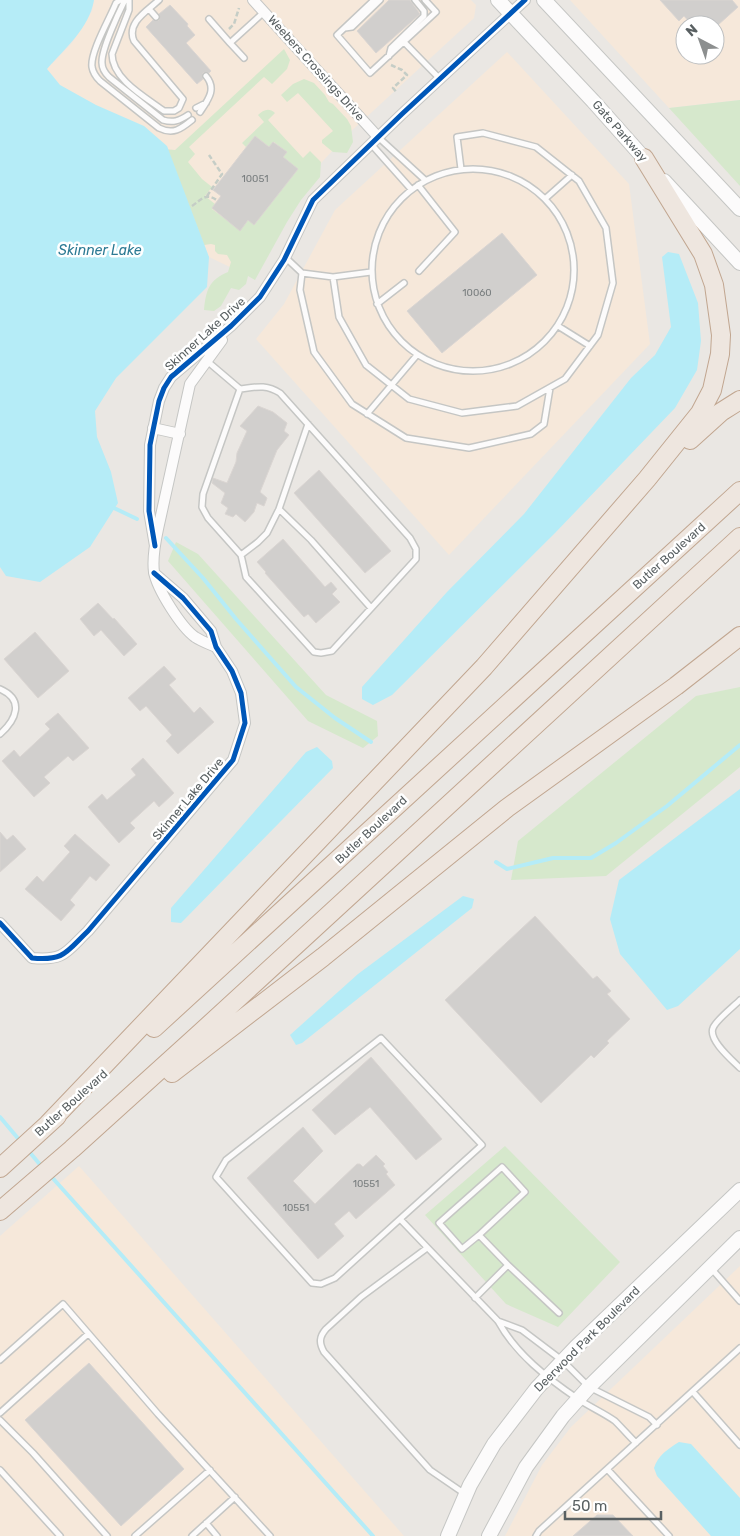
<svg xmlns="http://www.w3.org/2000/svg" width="740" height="1536" font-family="Rubik,sans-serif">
<rect width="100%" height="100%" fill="#eae7e3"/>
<!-- commercial -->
<path fill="#f6e8da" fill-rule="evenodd" d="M94 0H471L476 5 474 18 347 135 297 189 234 269 209 257 167 146 60 85 47 69 72 43 92 11Z
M570 0H740V100L669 108ZM685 25H715V55H685Z
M507 52 629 184 650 344 449 555 256 339 284 304 335 210Z
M79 1166 404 1536H0V1236Z
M740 1266V1536H505L542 1465 571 1427Z"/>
<!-- green -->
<path fill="#d6e8cc" d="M284 49 290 60 287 69 272 84 264 77 189 147 195 154 188 162 202 179 212 187 205 196 215 204 212 209 240 230 248 220 286 152 274 142 269 147 255 136 246 147 242 143 264 122 258 115C263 110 269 107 275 113L268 120 303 158 310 151 321 162 320 177 301 200 287 222 255 280 248 276 246 284 239 290 231 288 221 306 214 311 204 310C206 290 209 280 228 272L231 262 227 255 218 254 215 251V245L211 244 204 245 185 195 163 149 175 150Z
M304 79 314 83 325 95 329 102 333 104 347 119 351 126 353 142 347 153 333 152 322 143V140L333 131 298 93 287 102 281 95 293 84Z
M740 100V186L669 108Z
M176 542 198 554 326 695 377 721 378 736 363 748 308 721 168 561Z
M740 687V767L606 876 511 880 518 841 696 696Z
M505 1146 620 1262 558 1327 506 1304 425 1215Z"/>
<!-- water -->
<path fill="#b5ecf7" d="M0 0H94C89 29 65 48 47 69L60 85 96 105 144 126 167 146 209 257 207 287 116 378 95 411 97 437 111 472 118 503 90 547 40 582 6 576 0 567Z
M668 252 679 254 698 303 701 341 697 370 675 408 555 533 392 695 373 705 362 699V687L447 592 524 514 631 378 655 355 671 327 662 257Z
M317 747 332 761 333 768 181 923 171 922V908L306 752Z
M740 789V949L678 1006 667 1010 620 954 610 919 619 880Z
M463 896 474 899 472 908 302 1043 296 1045 290 1035 358 974Z
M679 1442 691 1444 740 1498V1536H711L657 1476 654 1468C658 1455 668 1449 679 1442Z"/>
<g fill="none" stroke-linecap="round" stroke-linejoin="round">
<!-- stream -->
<path stroke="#b5ecf7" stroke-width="4" d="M114 508 137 519
M166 538 203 578 236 619 296 687 335 718 371 742
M496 862 507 869 553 858H591L616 843 667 806 740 745
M0 1117 21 1142
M27 1149 42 1167
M49 1174 373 1536"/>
</g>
<!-- building -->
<path fill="#d1cfcd" stroke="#dad5d2" d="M389 0H410L420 14 376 53 357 31Z
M660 0H732L738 7 718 25H692L684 16 679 21Z
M170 5 188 24 187 26 195 35 186 43 211 71 209 73 206 72 203 73 202 76 203 79 197 84 146 27 153 20 156 21 159 20V14Z
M255 136 269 147 273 142 287 152 283 157 298 169 254 225 248 220 240 231 212 208 221 196 213 190Z
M502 233 537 275 442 353 407 311Z
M258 406 273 412 287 423 284 431 289 435 277 450 260 492 267 498 264 506 257 503 254 512 245 522 236 514 233 517 225 514 228 508 221 503 225 493 212 483 213 478 227 483 236 462 237 453 247 431 240 426Z
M319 470 391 551 365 573 294 493Z
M283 539 325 587 331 582 337 589 332 594 340 602 316 623 308 614 304 617 265 573 266 572 257 562Z
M98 603 113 619 114 618 137 644 124 656 101 630 94 636 80 619Z
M35 632 69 671 38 698 4 659Z
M164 666 176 679 169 685 194 713 200 707 214 722 178 754 166 741 172 735 146 706 140 711 128 698Z
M58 713 89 748 73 761 68 756 44 777 50 783 34 797 2 761 14 750 20 757 50 729 45 724Z
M143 758 174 793 159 807 154 801 130 823 135 828 119 843 88 807 102 794 107 800 136 775 131 769Z
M0 832 7 840 13 835 26 849 0 872Z
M75 834 110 865 96 881 90 876 70 900 75 905 61 921 25 889 37 876 43 882 70 852 64 846Z
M535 916 593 979 597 976 611 991 607 994 630 1019 607 1041 609 1043 594 1058 591 1055 541 1103 445 1000Z
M371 1057 442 1139 416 1160 370 1107 335 1135 312 1110Z
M303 1127 323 1151 293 1181 315 1204 357 1164H360L363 1167 376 1155 385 1164 383 1166 388 1172 386 1174 395 1185 356 1219 349 1211 334 1224 344 1236 318 1259 247 1178Z
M89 1363 184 1469 121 1526 25 1420Z
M597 1515H613L633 1536H573Z"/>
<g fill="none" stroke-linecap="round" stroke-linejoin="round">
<!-- service casing -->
<g stroke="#c5c6c4" stroke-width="8">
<path id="service" d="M120 0 116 3C110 18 90 52 92 67 93 73 96 77 100 81L159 128C173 135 181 129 192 120
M125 0C119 12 101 50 102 63 102 69 105 73 109 77L163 120C173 123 179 121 188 115
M129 0V10L112 54C112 79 145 97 164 111H174L179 108 183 99 134 41C126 23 147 11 159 0
M374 0 337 35 370 73 436 12 425 0
M149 9 156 17
M209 19 230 43
M345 28 352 27 380 0
M404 42 440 79
M389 56 391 48 424 16V11L415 0
M244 58 230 43 264 12
M196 108 206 103
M200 112C208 100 217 89 206 76
M378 137 425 180
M371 144 411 189
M372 270a101 101 0 1 1 202 0a101 101 0 1 1-202 0Z
M418 185 455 232 419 271
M546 198 572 175
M285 257 302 273 333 277 371 272
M302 273 300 290 314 352 352 404 406 438 469 448 531 434 544 424 550 388
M333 277 339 317 366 365 409 399 462 413 517 406 565 379 598 335 613 283 606 228 579 181 536 147 483 133 457 137 461 169
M377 304 404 283
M558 326 590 346
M207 361 240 389C256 387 266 384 280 393L410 538 416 549V559L332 651 321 653 314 652 246 577 241 555 208 518 202 507 203 494 240 389
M367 414 417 355
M279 509 311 540 371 608
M241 555 258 542 267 533 279 509 308 424
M0 689C25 700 16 720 0 734
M740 1000C733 1007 716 1020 713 1028 708 1040 732 1060 740 1068
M400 1219 335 1278 321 1284 312 1283 216 1177 226 1160 381 1038 482 1145 400 1219 498 1321C516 1354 547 1378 578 1399 590 1407 604 1413 615 1421 622 1428 629 1436 636 1443
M479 1235 462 1249 439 1223 502 1167 525 1192 479 1235 508 1265
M427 1248 361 1297 326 1329C319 1337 319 1343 324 1352L430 1470 465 1494
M710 1267 740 1301
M475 1298 508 1265 559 1313
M498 1321 522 1330 563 1361 589 1387 649 1417 657 1425
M0 1360 63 1304 158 1414 270 1536
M693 1392 740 1445
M0 1413 88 1334
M0 1420 33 1453 107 1536
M0 1470 60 1536
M608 1470 669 1536
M206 1523 217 1536
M135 1536 210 1470
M192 1536 235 1497
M536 1536 539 1531 740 1348"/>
</g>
<!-- minor casing -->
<g stroke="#c5c6c4" stroke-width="12">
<path id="minor" d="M253 0 378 137
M153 428 180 434
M155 546 149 511 150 445 159 401 164 388 171 377 231 326 260 297 284 260 313 200 402 114 525 0
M216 647C209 644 201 641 195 637 181 627 157 589 154 572 152 558 155 543 158 529L190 384 222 340
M0 923 32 958C65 961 66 952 88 931L233 760 245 723 241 693 232 671 216 647 211 631 183 598 154 573"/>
</g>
<!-- secondary casing -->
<g stroke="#c5c6c4" stroke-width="16">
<path id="secondary" d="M498 0 593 101 650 165
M544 0 740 209
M664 181 740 263
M448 1536 470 1485 494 1444 537 1388 576 1347 740 1190
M489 1536 526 1467 563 1416 589 1387 740 1238"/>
</g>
<!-- motorway casing -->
<g stroke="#c1a690" stroke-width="20">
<path id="motorway" d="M690 440 721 412 740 400
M154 1028 740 491
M172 1073 323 957 507 808 676 686 740 636
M48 1124 484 667 647 479 700 413 712 390 720 354 721 335 714 285 703 254 644 158
M0 1168 57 1116
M0 1211 72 1149 198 1035 740 537"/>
</g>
<!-- path -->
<path stroke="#c5cdc6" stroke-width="2.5" stroke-dasharray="5 2.5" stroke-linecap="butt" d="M229 29 234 24 239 8
M391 65 402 70 407 75 393 88 397 93
M207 196 222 174 209 155
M192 206C202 199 206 192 218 201"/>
<!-- service -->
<use href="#service" stroke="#fcfbfb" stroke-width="5"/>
<!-- minor -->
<use href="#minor" stroke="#fcfbfb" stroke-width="10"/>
<!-- secondary -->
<use href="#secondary" stroke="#fcfbfb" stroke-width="14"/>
<!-- motorway -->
<use href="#motorway" stroke="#eee6df" stroke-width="18"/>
<!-- cycleway casing -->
<g stroke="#fff" stroke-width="8">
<path id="cycleway" d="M155 546 149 511 150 445 159 401 164 388 171 377 231 326 260 297 284 260 313 200 402 114 525 0
M0 923 32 958C65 961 66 952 88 931L233 760 245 723 241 693 232 671 216 647 211 631 183 598 154 573"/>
</g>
<!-- cycleway -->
<use href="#cycleway" stroke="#0057b8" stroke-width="5"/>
</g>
<g text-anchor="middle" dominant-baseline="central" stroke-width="5" stroke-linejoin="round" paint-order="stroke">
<!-- number labels -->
<g font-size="10" fill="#787d7e">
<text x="255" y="179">10051</text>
<text x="477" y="293">10060</text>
<text x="366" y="1184">10551</text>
<text x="296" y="1208">10551</text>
</g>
<!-- street labels -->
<g font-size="12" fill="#596062" stroke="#fff">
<text transform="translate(316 68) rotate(48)">Weebers Crossings Drive</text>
<text transform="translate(620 131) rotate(49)">Gate Parkway</text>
<text transform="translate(205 334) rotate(-42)">Skinner Lake Drive</text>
<text transform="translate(669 556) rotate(-42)">Butler Boulevard</text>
<text transform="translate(188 799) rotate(-50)">Skinner Lake Drive</text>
<text transform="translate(371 830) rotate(-43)">Butler Boulevard</text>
<text transform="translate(71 1103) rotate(-42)">Butler Boulevard</text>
<text transform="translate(587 1339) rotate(-45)">Deerwood Park Boulevard</text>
</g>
<!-- water labels -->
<g font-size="14" font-style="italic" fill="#2c7a94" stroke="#fff">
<text x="100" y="250">Skinner Lake</text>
</g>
</g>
<!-- north arrow -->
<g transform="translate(700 40) rotate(319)"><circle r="24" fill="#ffffff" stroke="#bdbfc0"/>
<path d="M0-4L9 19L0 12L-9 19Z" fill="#8c8f8f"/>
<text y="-8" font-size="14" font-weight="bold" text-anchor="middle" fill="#596062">N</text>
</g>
<!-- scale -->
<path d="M565 1511v8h96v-8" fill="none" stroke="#596062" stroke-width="2.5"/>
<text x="572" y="1511" font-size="15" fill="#596062" stroke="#ffffff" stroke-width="4" paint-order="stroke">50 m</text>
</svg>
